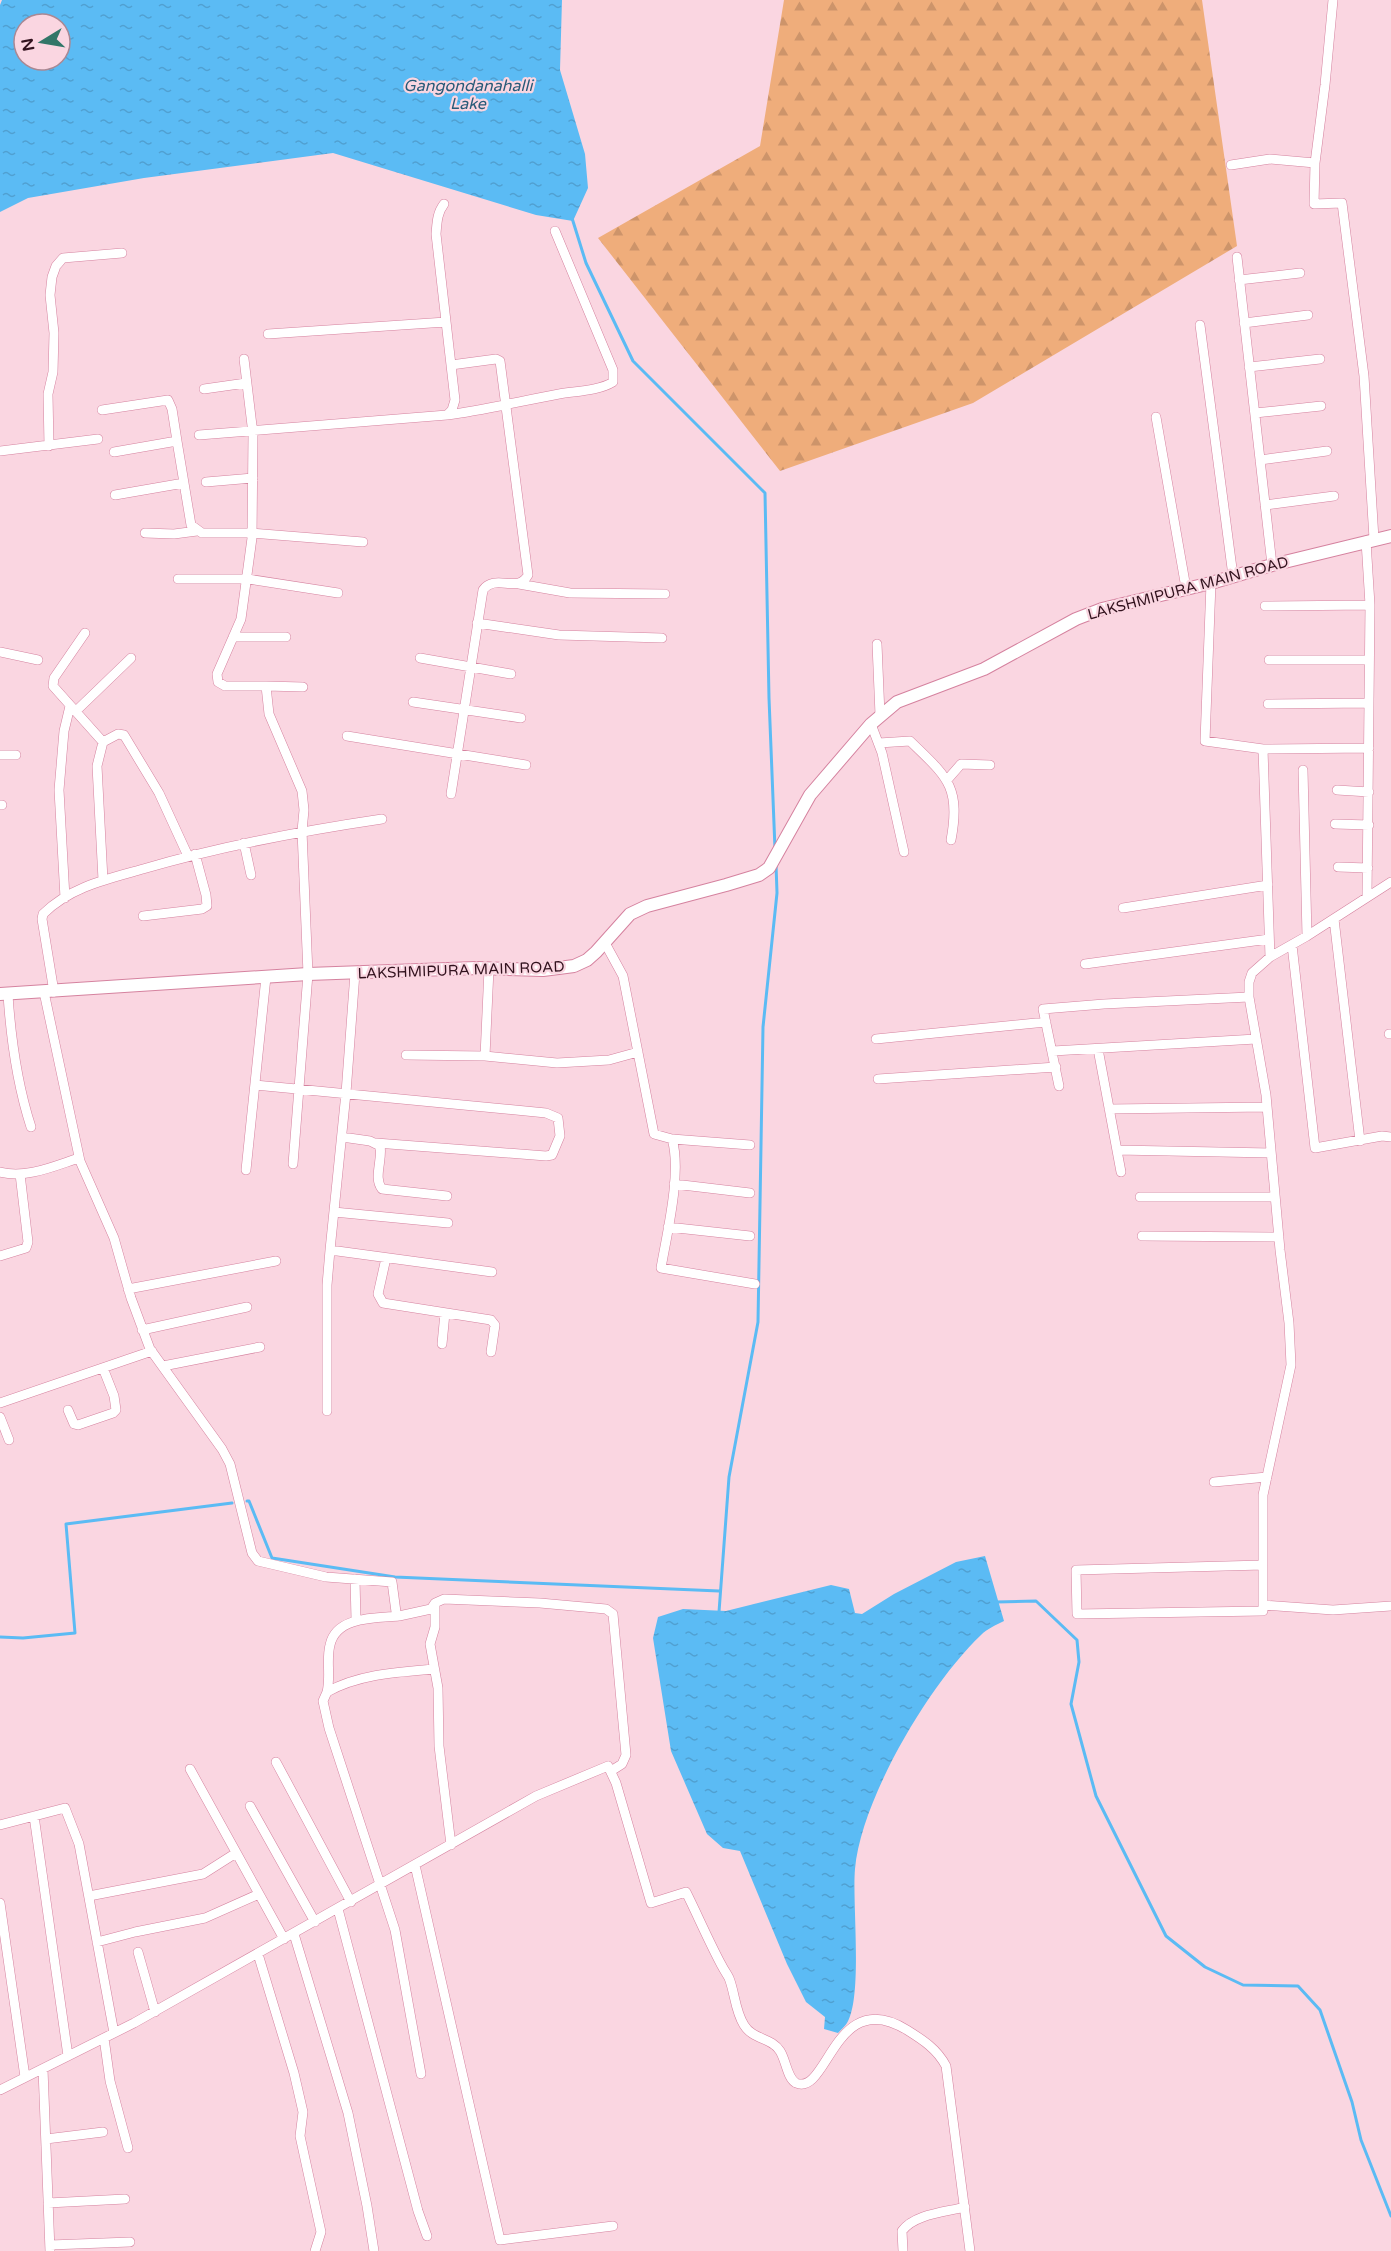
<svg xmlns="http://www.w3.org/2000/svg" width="1391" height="2251" font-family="'Varela Round',sans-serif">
<defs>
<pattern id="forest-firs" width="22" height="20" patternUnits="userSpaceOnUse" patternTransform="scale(1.5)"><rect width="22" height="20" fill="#efad7b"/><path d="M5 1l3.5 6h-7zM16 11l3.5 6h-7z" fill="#cd946a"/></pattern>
<pattern id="water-ripples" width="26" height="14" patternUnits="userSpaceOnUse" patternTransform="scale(1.5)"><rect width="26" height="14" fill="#5bbbf4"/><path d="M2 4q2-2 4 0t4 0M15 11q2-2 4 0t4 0" fill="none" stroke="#50a0d1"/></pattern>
</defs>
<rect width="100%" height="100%" fill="#fad6e1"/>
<!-- forest -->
<path fill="url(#forest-firs)" d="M784 0H1202L1237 246 973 403 780 471 598 238 760 146Z"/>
<!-- water -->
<path fill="url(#water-ripples)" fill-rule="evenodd" d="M2 0H562L560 70 585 154 588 188 573 221 536 215 333 153 144 178 28 198 0 212V5ZM24 24H60V60H24Z
M985 1556 1004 1621C996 1625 987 1629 981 1635 930 1683 861 1799 855 1869 852 1903 863 1997 847 2023 845 2026 841 2030 838 2033L824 2029 825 2017 806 2002 787 1964 740 1851 723 1848 707 1834 671 1751 653 1638 658 1617 683 1609 726 1611 831 1585 849 1589 855 1613 862 1614 894 1594 956 1562Z"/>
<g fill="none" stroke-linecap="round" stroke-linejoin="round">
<!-- stream -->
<path stroke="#5bbbf4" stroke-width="3" d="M572 218 586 263 633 361 765 493 769 698 775 849
M247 1501H249L272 1558 395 1577 719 1591
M996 1602 1036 1601 1077 1640 1079 1662 1071 1704 1096 1796 1166 1936 1205 1967 1243 1985 1298 1986 1320 2010 1352 2102 1361 2140 1391 2216
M719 1612 729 1477 758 1322 763 1027 777 893 776 864
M0 1637 23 1638 75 1633 66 1524 232 1503"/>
<!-- street casing -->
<g stroke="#d5829f" stroke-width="10">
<path id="street" d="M1315 163 1325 85 1333 0
M1231 165 1270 159 1315 163 1314 204 1342 203 1364 376 1374 539
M1237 257 1272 565
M1239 280 1300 273
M1244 323 1308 315
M1200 325 1233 576
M268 334 446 322
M244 359 253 434 252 538 241 619 217 674 218 682 225 686H266L269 714 302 791 304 810 302 831 308 974 293 1164
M451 365 496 359 500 361 528 575C518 594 495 573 483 590L451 794
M1249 367 1320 359
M204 389 246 383
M102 410 168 400 172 409 177 441
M1255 413 1321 406
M447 415C485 410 521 401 559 394 577 391 598 391 613 382V370L555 231
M1156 417 1186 588
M199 435 447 415 452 410 455 400 436 234C437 223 437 213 444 204
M49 446 48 394 53 372 54 333 50 295 52 277 56 266 63 258 122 253
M0 451 98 439
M114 452 177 441 191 525 202 533H252L363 542
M1260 460 1327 451
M206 482 253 478
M115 495 184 483
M1265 505 1334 496
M145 533 174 534 197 531
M1366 541 1370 605 1367 896
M178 579H248L338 593
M1211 583 1205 741 1263 749 1369 748
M519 584 570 593 665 594
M1265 606 1370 605
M477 623 559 635 662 638
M85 633 54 678 53 686 103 742
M233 637H286
M877 644 880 715
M0 652 38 660
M420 658 511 674
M1269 660H1369
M266 686 303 687
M413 702 521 718
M1268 704 1368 703
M76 711 131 658
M871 724 882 753 904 852
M347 736 526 765
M879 743 910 741C947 777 961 786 951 840
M1263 749 1270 957
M0 755H16
M1303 770 1307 936
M947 780 961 764 990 765
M1337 790 1369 792
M0 805H2
M1335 824 1369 825
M244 843 251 875
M1338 867 1368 868
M103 880 97 766 103 742 118 734 124 735 159 793 188 856
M65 898 59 790 64 731 70 706
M1123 908 1268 885
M143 916 202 909 207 906 206 895 195 854
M1334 919 1360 1141
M605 943 623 976 654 1134 672 1139C682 1172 667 1233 661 1268L755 1284
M1292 945 1315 1148 1382 1136 1391 1137
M1085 964 1269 939
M355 973 346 1093 330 1250 492 1272
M44 992 80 1161 114 1238 131 1298 150 1349 222 1449 230 1464 252 1553 258 1561 326 1577 392 1582 396 1612 399 1616 431 1609 435 1603 444 1599 540 1603 606 1609 613 1614 626 1755 622 1764 611 1771
M54 992 42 919 43 914C70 887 107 879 143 869 221 846 301 831 382 819
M8 995C11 1040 17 1084 31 1127
M1389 1034H1391
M876 1039 1046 1022
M1098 1049 1121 1172
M1053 1051 1256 1039
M406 1055 485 1056 557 1063 609 1060 638 1052
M485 1056 489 969
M878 1079 1056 1067
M255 1085 546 1113 558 1118 560 1136 552 1155 546 1156 376 1143
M1059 1086 1043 1009 1104 1004 1249 997
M1109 1109 1267 1107
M342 1137 370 1141 380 1146C383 1159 373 1178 382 1189L447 1196
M672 1139 750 1145
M1117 1150 1271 1153
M246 1170 266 977
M0 1172C26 1179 54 1166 79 1158
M674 1184 750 1193
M1140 1197H1275
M334 1212 448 1223
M668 1227 750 1236
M1142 1236 1279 1237
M0 1256 26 1248 28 1242 20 1174
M386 1258 378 1294 383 1303 491 1320 495 1325 491 1352
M128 1289 276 1261
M142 1330 247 1307
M442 1344 445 1313
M163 1366 260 1347
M0 1403 152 1351
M68 1410 74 1424 78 1425 113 1413 116 1410 114 1396 103 1368
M327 1411V1285L330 1250
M0 1417 9 1440
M1214 1482 1267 1477
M1263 1565 1076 1570 1077 1614 1263 1611V1495L1291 1365 1289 1323 1280 1250 1266 1095 1249 997V982L1252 973 1270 957 1307 936 1391 882
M355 1579 356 1620
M435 1604V1627L430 1644 438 1688 439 1746 451 1845
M1263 1605 1333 1610 1391 1606
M327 1692C331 1676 326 1660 330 1645 336 1616 376 1618 399 1616
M276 1762 351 1902
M190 1769 284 1939
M250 1806 315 1922
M34 1816 68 2056
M0 1825 65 1808 79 1844 114 2033
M415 1865 500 2240 613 2226
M89 1896 203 1874 236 1853
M0 1903 25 2077
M338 1909 418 2211 427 2236
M294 1934 348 2113 367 2206 374 2251
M97 1942 135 1932 205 1918 259 1894
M138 1952 155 2012
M258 1954 294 2073 303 2112 300 2136 321 2232 315 2251
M104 2038 110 2081 128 2148
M43 2069 50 2251
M421 2074 395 1930 329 1728 323 1701 327 1692C359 1674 399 1672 434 1669
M0 2090 134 2023 536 1796 608 1766 616 1783 651 1903 686 1892C698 1916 709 1942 722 1966 724 1970 727 1974 729 1978 735 1993 735 2011 744 2025 753 2040 771 2037 780 2051 786 2060 787 2078 796 2083 828 2097 834 1985 907 2030 923 2040 937 2049 946 2066L970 2251
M46 2139 103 2132
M48 2203 125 2199
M50 2245 130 2242
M903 2251 902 2231C914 2214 946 2212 965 2207"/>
</g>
<!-- secondary casing -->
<g stroke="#d5829f" stroke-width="14">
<path id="secondary" d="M0 994 308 974 476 968 543 970 574 966 587 960 596 952 630 914 647 906 726 885 759 875 769 868 810 795 871 724 897 702 984 669 1076 619 1102 609 1211 583 1272 565 1391 536"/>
</g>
<!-- street -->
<use href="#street" stroke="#fff" stroke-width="9"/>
<!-- secondary -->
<use href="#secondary" stroke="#fff" stroke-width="12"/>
</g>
<g text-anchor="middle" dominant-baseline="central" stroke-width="4.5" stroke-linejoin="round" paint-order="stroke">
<!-- street labels -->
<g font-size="15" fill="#32121e" stroke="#fad6e1">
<text transform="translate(1188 588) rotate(-15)">LAKSHMIPURA MAIN ROAD</text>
<text transform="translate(461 970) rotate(-2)">LAKSHMIPURA MAIN ROAD</text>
</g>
<!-- water labels -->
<g font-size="16" font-style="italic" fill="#275a78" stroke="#fad6e1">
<text x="468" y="86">Gangondanahalli<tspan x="468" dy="18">Lake</tspan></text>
</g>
</g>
<!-- north arrow -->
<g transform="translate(42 42) rotate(259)"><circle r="28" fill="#fad6e1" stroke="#aa8893" stroke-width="1.5"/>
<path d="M0-4.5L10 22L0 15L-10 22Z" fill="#327668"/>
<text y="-9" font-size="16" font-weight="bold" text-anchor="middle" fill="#32121e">N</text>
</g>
</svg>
